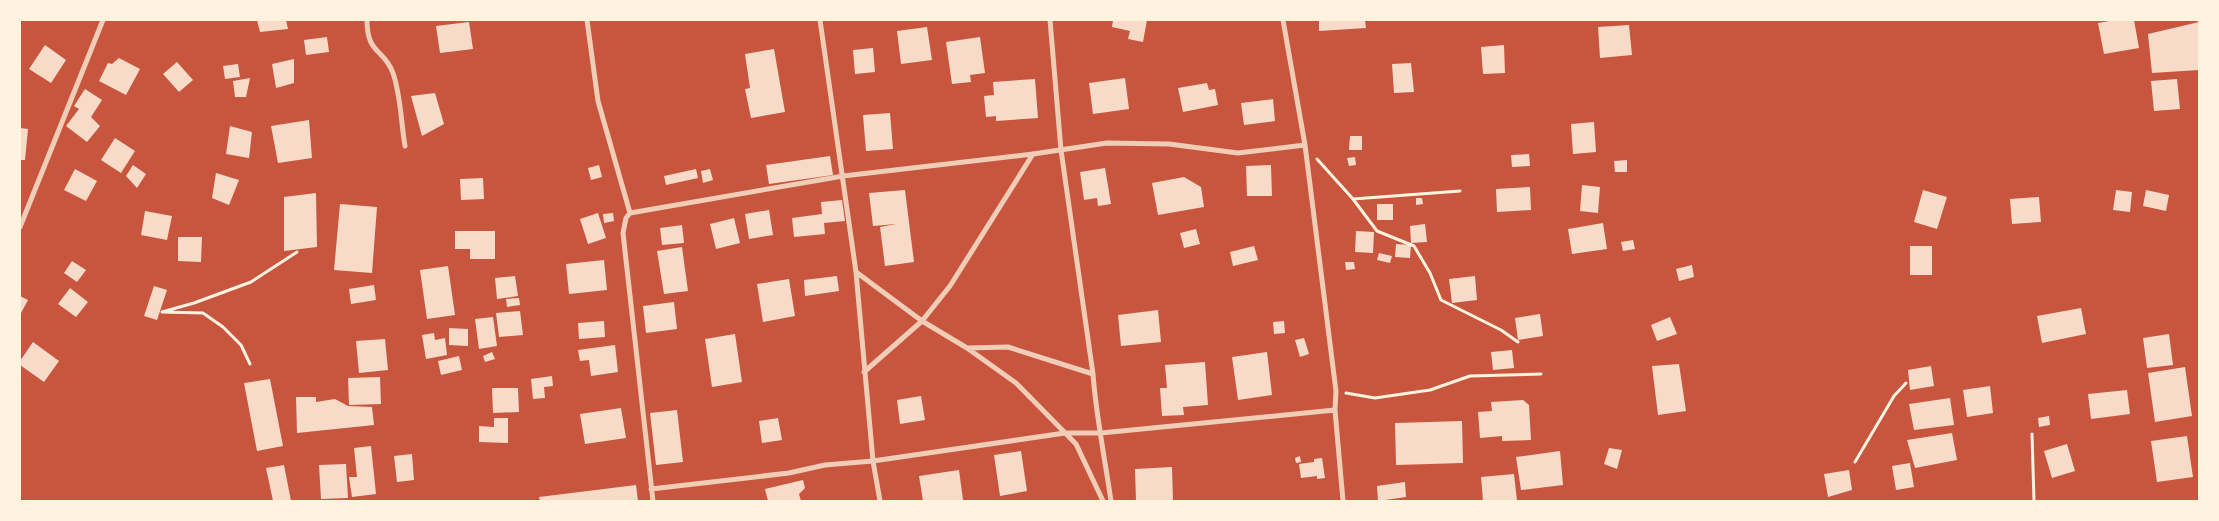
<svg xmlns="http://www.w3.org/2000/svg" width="2219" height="521" font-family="'Noto Sans',sans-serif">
<rect width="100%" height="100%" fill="#c8553d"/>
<!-- building -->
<path fill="#f7dbc8" d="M257 20H286L288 29 260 32Z
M1113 20H1147L1143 42 1128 39 1130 31 1112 27Z
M1319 20H1365L1366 28 1319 31Z
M2115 20H2134L2139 48 2104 54 2098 23Z
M469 22 473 49 440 53 436 26Z
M2199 22V70L2152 73 2148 34Z
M1629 25 1632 55 1600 58 1598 27Z
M927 27 932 60 901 64 897 31Z
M327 37 329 52 306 55 304 40Z
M980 37 985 73 970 75 971 82 952 84 946 42Z
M45 45 66 60 51 83 29 69Z
M1504 45 1505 73 1483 74 1481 47Z
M873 48 875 72 855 74 853 50Z
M774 49 785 112 751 118 745 89 750 88 745 54Z
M119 58 140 69 126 95 99 81 108 63 112 64Z
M294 59V83L276 88 272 64Z
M177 62 193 80 179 92 163 74Z
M1411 63 1414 92 1394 93 1392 64Z
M238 64 240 77 225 79 223 66Z
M250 78 246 97H235L233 81Z
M1125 78 1129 109 1093 114 1089 83Z
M1035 79 1038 118 996 121V116L986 117 984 96 994 95 993 82Z
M2177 79 2180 109 2154 111 2151 81Z
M1207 83 1209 90 1215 89 1218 105 1183 112 1178 88Z
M85 89 102 100 91 117 100 126 87 142 66 126 79 109 74 106Z
M435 93 444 124 422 136 411 96Z
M1273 99 1275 121 1244 125 1241 103Z
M890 113 893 149 866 151 863 115Z
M309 120 312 158 278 163 271 126Z
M1594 122 1596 152 1573 154 1571 124Z
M230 126 252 132 249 158 226 154Z
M20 128 28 129 25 160H20Z
M1350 136H1362V150H1349Z
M115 138 135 151 121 173 101 160Z
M1529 154 1530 166 1512 167 1511 155Z
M830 156 833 175 769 184 766 165Z
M1355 157 1356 165 1349 166 1347 158Z
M1627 160V172H1615L1614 161Z
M133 165 146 174 137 188 126 176Z
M599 165 602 177 591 180 588 168Z
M1271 165 1272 196H1247L1246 166Z
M1105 168 1111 204 1098 206 1097 198 1084 200 1080 172Z
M75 169 97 181 86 201 64 190Z
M696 169 698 178 666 185 664 176Z
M710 169 713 180 703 183 701 171Z
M216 173 239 180 229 205 212 198Z
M1184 177 1201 187 1204 207 1158 215 1152 183Z
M483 178 484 199 461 200 460 179Z
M1582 185 1600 187 1598 213 1580 211Z
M1530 187 1531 210 1497 212 1496 189Z
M905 190 914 262 885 266 880 227 896 224 873 226 869 193Z
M1923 190 1947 197 1937 229 1914 222Z
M2116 190 2132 192 2130 212 2113 210Z
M2146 190 2169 195 2166 211 2143 206Z
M316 193 317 247 284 251V197Z
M2039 197 2041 222 2012 224 2010 199Z
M1416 198H1422L1423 204 1416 205Z
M842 200 845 221 824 223 825 234 794 237 792 218 822 214 821 202Z
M340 204 377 207 372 273 334 270Z
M1377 204H1393V220H1377Z
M769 210 773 235 749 239 745 214Z
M145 211 172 216 167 240 141 235Z
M598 213 606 238 588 244 580 219Z
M613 213 614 221 604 223 603 214Z
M734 218 740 243 716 249 710 224Z
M1603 223 1607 249 1572 254 1568 229Z
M1425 224 1427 242 1411 243 1410 226Z
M682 225 684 243 662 245 660 228Z
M1196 229 1200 244 1184 248 1180 233Z
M455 231H495V259H470V249H455Z
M1356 231 1374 232 1373 253 1355 252Z
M178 237H202L201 262 178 261Z
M1633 240 1635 249 1623 251 1621 242Z
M1396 244 1411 245 1410 258 1395 257Z
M1254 246 1258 260 1233 266 1230 252Z
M1910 246H1932V275H1910Z
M682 247 688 291 664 294 657 251Z
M1379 253 1392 256 1390 263 1377 260Z
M604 260 607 290 569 294 566 264Z
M72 261 86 270 77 282 64 273Z
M1345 262H1354L1355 269 1346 270Z
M1692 265 1694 277 1679 281 1676 269Z
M448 266 455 315 427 319 420 270Z
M515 276 518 296 497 299 495 278Z
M837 276 839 291 805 296 804 280Z
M1475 276 1477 300 1452 303 1449 279Z
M789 279 795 316 763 322 757 284Z
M374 285 376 300 351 304 349 289Z
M154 286 167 290 157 320 144 316Z
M70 288 88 302 76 317 58 304Z
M20 296 28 300 20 315Z
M519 298 520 305 507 307 506 299Z
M674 302 677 329 646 333 643 306Z
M2081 308 2086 334 2042 343 2037 316Z
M1158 310 1161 342 1121 346 1118 315Z
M520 311 523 335 499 337 496 313Z
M1540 314 1543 336 1518 340 1515 318Z
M493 317 497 346 479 349 475 319Z
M1670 317 1677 334 1657 341 1651 325Z
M604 321 605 337 579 339 578 323Z
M1284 321 1285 333 1274 334 1273 322Z
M449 328 468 329V346L449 345Z
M434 333 435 340 445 338 447 355 426 359 422 335Z
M735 334 742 382 712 387 705 339Z
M2169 334 2173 365 2147 368 2143 338Z
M1304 338 1309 354 1300 357 1295 340Z
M385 339 388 370 359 373 356 341Z
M33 342 59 361 44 382 20 365V361Z
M615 345 618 372 591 376 589 360 580 361 578 350Z
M1512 350 1514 368 1493 370 1491 352Z
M492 352 495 359 485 362 483 356Z
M1267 352 1272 395 1238 400 1232 357Z
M459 356 462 370 441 375 438 361Z
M1205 362 1208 405 1183 407 1184 415 1162 416 1160 388H1167L1165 365Z
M1679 364 1686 411 1658 415 1652 366Z
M1931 366 1934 386 1910 390 1908 370Z
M2185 367 2192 416 2155 422 2148 373Z
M552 376 553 386 544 387 545 398 533 399 531 379Z
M380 377 381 404 349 405 348 378Z
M270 379 283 446 257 451 244 383Z
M1990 386 1993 413 1967 417 1963 390Z
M492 388H518L519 412 493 413Z
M2127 390 2130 414 2091 419 2088 394Z
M921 396 925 420 900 424 897 400Z
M296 397H316V402L335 399 348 406 372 407 374 425 297 433Z
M1950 398 1954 425 1914 430 1909 404Z
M1523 400 1529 405 1531 440 1502 441V436L1480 438 1478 412 1492 411 1491 402Z
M621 408 626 438 585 444 580 414Z
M677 410 683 462 656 465 650 413Z
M2049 416 2050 425 2039 427 2038 418Z
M494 418H508V443L479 442V426L494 427Z
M778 418 782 440 762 443 759 421Z
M1462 421 1463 463 1396 465 1395 423Z
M1952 433 1957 460 1915 468 1907 440Z
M2187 436 2193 477 2157 482 2151 441Z
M2067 444 2075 471 2052 478 2044 451Z
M371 446 376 494 352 497 349 477H357L354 448Z
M1609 448 1622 450 1617 469 1604 464Z
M1021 451 1027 491 1000 496 994 455Z
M1560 451 1563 485 1521 490 1516 457Z
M412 454 414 480 397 482 394 456Z
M1300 456 1301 462 1296 463 1295 458Z
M1322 458 1325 478 1317 479V476L1301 478 1299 464 1314 462V459Z
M1910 463 1914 487 1896 490 1892 466Z
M346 464 348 498 321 499 319 465Z
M284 465 291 501H273L266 468Z
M1172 467 1173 501H1136L1135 469Z
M959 470 963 500 923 501 919 476Z
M1849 470 1852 490 1828 497 1824 474Z
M1514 474 1517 501H1483L1481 477Z
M803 480 805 488 799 494 801 501H768L765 489Z
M1405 482 1406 497 1378 501 1377 486Z
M636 485 638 501H540L539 497Z"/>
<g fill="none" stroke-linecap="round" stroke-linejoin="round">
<!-- path -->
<path stroke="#fff3e0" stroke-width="3" d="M1317 159 1353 199 1460 191
M1353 199 1377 231 1414 246 1430 273 1441 300 1501 330 1518 342
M250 364 241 345 223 327 203 313 162 312 194 303 251 282 297 252
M1346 393 1375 398 1430 390 1470 376 1541 374
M2032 434 2034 501
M1855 462 1894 396 1906 383"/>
<!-- minor -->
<path stroke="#f1ccb7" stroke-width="5" d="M367 20C367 55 384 48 393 73 401 96 401 123 405 146
M587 20 598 101 630 213
M1050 20 1061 150 1093 374C1096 416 1105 459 1111 501
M1283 20 1305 145 1336 391 1335 410 1343 501
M20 227 103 20
M856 272 922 321 967 348 1016 383 1076 444 1103 501
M967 348 1008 347 1093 374
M864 372 922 321 950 286 1033 154
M651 489 789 473 825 465 873 461 856 272 820 20
M653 501 623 233 626 218 630 213 843 176 1033 154 1107 143 1169 144 1238 153 1305 145
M880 501 873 461 1065 433H1101L1335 410"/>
</g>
<!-- border -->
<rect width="2219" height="521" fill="none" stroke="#fff3e0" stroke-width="42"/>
</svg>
